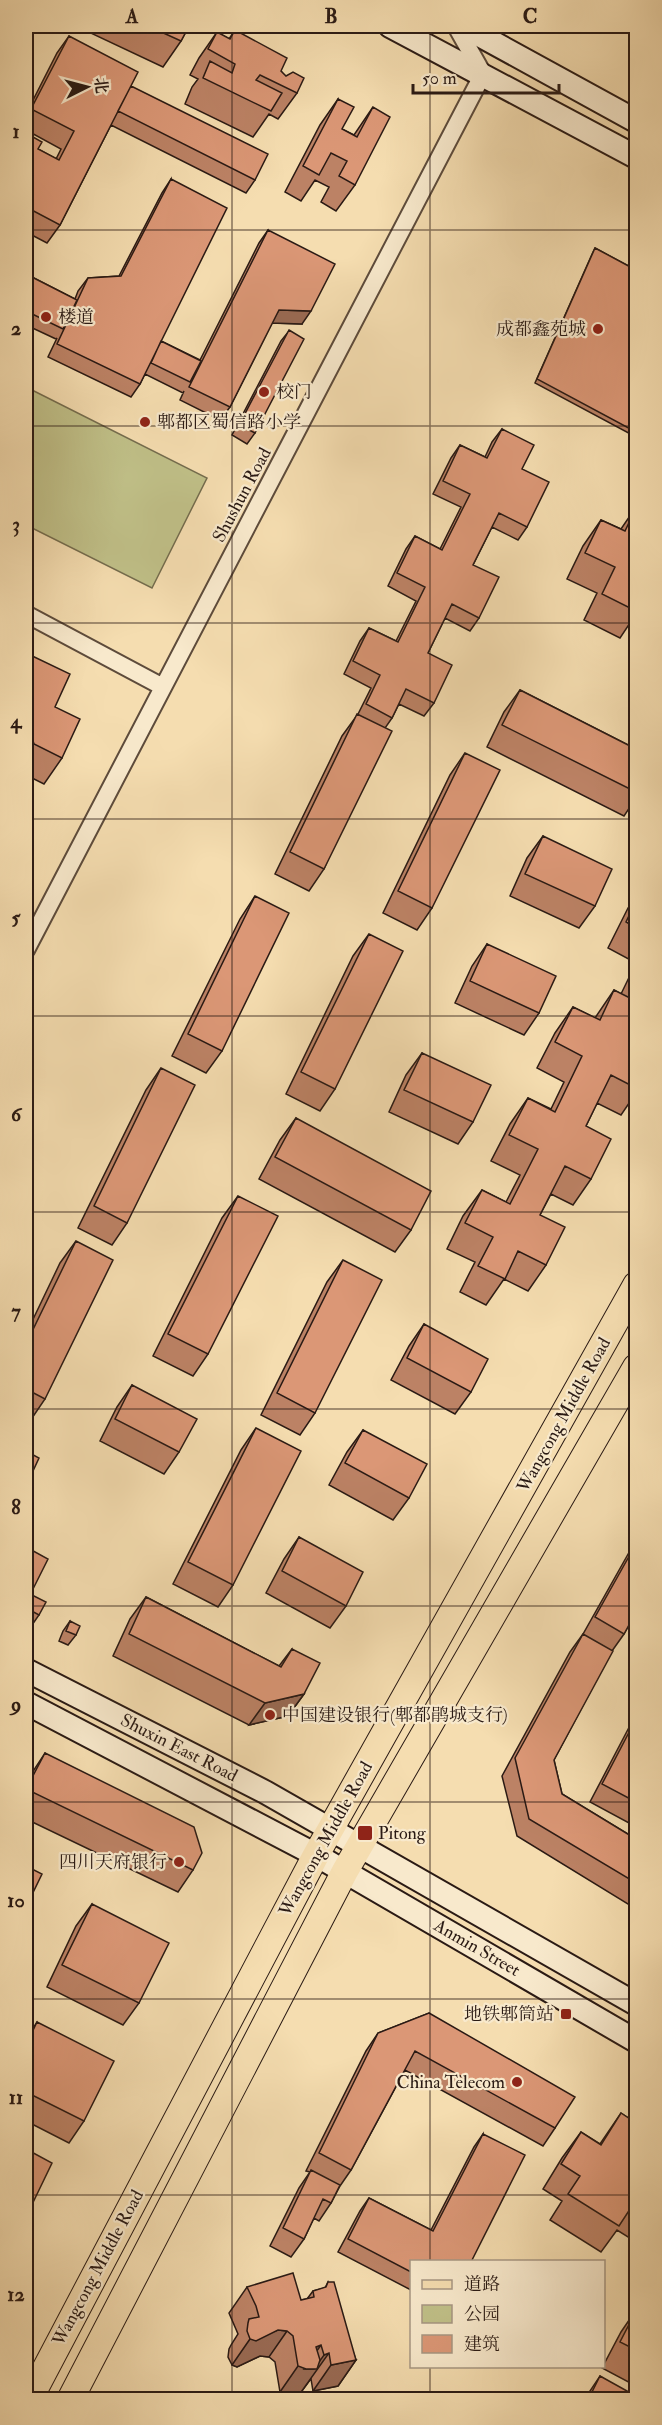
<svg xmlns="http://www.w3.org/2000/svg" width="662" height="2425" font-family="'IM FELL Double Pica','Noto Serif SC',serif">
<rect width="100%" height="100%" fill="#f5ddb0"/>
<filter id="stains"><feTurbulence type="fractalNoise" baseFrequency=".00333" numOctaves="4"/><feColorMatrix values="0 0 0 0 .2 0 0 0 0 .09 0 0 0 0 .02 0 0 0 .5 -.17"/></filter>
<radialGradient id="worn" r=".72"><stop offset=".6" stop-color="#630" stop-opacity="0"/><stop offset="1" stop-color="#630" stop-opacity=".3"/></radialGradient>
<!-- green -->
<path fill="#c0c088" stroke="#756d4e" stroke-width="1.5" d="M26 387 207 478 152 588 26 525Z"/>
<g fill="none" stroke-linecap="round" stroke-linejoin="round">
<!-- minor casing -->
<g stroke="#5d4b3b" stroke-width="20">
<path id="minor" d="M26 614 163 687
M26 950 483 74 456 26"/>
</g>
<!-- secondary casing -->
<g stroke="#2a1a14" stroke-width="26">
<path id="secondary" d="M390 26 636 157
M463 26 636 121
M26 1670 265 1792 636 2004
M26 1703 316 1855 636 2041"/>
</g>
<!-- primary casing -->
<g stroke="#2a1a14" stroke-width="28">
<path id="primary" d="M29 2400 316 1855 636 1285
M70 2400 345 1871 636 1367"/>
</g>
<!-- minor -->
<use href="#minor" stroke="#f8e9cc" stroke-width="16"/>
<!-- secondary -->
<use href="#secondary" stroke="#f8e9cc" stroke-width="22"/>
<!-- primary -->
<use href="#primary" stroke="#f5ddb0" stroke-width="26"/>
</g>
<!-- wall -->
<path fill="#bc8265" stroke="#2a1a14" stroke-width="1.5" d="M81 26H189L181 41 163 67 80 28Z
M235 30 281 71 297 93 278 119 269 114 253 137 185 104 192 87 198 79 190 75 199 58 217 32 229 39Z
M69 36 131 86 255 180 246 193 111 125 60 225 47 243 26 232V133L38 149 56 159 61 149 26 130V114L57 53Z
M338 99 342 129 354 135 373 107 355 185 336 211 321 202 329 187 315 180 301 201 285 192 320 125Z
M171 179 161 341 200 360 259 243 268 230 302 324 272 323 230 407 220 420 180 400 184 391 183 393 145 374 140 384 131 397 48 357 57 338 56 339 26 325V274L75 299 78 291 88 278 119 276 162 193Z
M595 248 636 270V437L535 383 593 252Z
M289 331 255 433 247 444 232 435 281 341Z
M502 429 522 469 527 527 518 540 492 527 473 565 479 618 470 631 445 618 428 653 434 703 424 716 399 704 392 718 385 728 324 869 309 891 275 874 342 736 358 714 371 688 344 674 360 641 369 628 396 641 416 601 388 586 406 549 415 536 440 549 461 507 433 494 451 458 460 445 485 457 492 442Z
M636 507V614L620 638 584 620 597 593 567 579 583 546 601 520 621 529Z
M26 653 55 707 62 758 44 784 26 775Z
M520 690 636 749V798L624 816 487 747 504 712Z
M465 753 432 908 417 930 383 913 450 775Z
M543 836 595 906 579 928 510 896 527 858Z
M636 895V963L608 948 628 908Z
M255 896 222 1051 206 1073 172 1056 240 919Z
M369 934 335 1089 320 1111 286 1094 353 956Z
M487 944 539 1013 524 1035 455 1003 472 966Z
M636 963V1028L635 1031 636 1032V1093L621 1115 597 1103 586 1126 591 1179 573 1205 551 1194 540 1215 546 1265 528 1291 504 1279 486 1305 460 1292 475 1262 447 1249 463 1216 482 1190 506 1202 520 1175 491 1161 510 1124 528 1098 551 1109 564 1082 537 1068 555 1033 573 1007 595 1018 614 990 621 994Z
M422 1053 473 1122 458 1144 389 1112 406 1075Z
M161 1068 127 1223 112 1245 78 1228 146 1090Z
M296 1118 411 1230 395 1252 259 1179 280 1140Z
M238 1196 208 1354 193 1376 153 1356 222 1218Z
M76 1241 45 1399 30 1421 26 1419V1334L60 1263Z
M343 1260 315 1413 300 1435 261 1415 327 1282Z
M424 1324 471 1392 455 1414 391 1380 409 1346Z
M132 1385 179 1452 164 1474 100 1441 117 1407Z
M256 1428 233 1585 218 1607 173 1584 241 1450Z
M363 1430 409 1498 393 1520 329 1485 347 1452Z
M299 1537 346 1606 330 1628 266 1593 284 1559Z
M636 1540V1612L624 1634 612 1651 554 1760 562 1794 636 1839V1909L517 1836 502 1776 570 1652 583 1634Z
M26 1547 32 1591 30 1594 39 1615 32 1625 26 1622Z
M146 1597 279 1666 292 1649 304 1694 288 1716 249 1725 113 1656 130 1619Z
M70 1621 76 1635 68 1645 59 1641 63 1631Z
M636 1714V1812L629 1823 590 1802Z
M45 1753 193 1870 178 1892 26 1819V1782Z
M92 1904 139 2003 123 2025 47 1987 76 1926Z
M429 2013 555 2128 543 2146 405 2070 351 2170 340 2186 331 2203 319 2221 314 2218 304 2239 291 2257 270 2246 299 2188 310 2172 306 2171 366 2051 378 2033Z
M37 2022 84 2121 69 2143 26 2121V2039Z
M621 2113 636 2123V2242L617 2230 601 2252 550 2220 562 2201 543 2189 562 2158 581 2132 600 2144Z
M483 2134 471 2262H411V2290L338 2252 360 2211 369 2198 431 2230 474 2147Z
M328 2282 356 2360 338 2386 313 2391 311 2379 310 2380 299 2395H288L280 2392 275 2362 269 2357 260 2356 237 2367 232 2365 228 2357 229 2349 231 2345 238 2334 229 2313 247 2287 301 2300 307 2299 313 2291 325 2288Z
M636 2310V2386L602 2368 621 2332Z
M600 2376 636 2400H584Z"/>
<!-- shaded-wall -->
<path fill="#996a53" stroke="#2a1a14" stroke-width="1.5" d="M279 310 311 311 302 324 270 323Z
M304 1694 288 1716 249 1725 265 1703Z
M278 2330 287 2331 269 2357 260 2356 237 2367 232 2365 250 2339Z
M321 2345 304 2369H314L324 2355 329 2353 299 2395H288L280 2392 298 2366 316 2347Z
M356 2360 338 2386 313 2391 331 2365Z"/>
<!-- building -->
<path fill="#db9776" stroke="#2a1a14" stroke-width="1.5" d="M148 26H189L181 41Z
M235 30 287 58 281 71 286 76 293 72 304 78 297 93 260 75 256 80 282 93 271 111 203 78 210 61 232 73 235 64 208 49 217 32 230 39Z
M69 36 138 72 60 225 26 207V133L42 142 38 149 59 160 74 131 31 109Z
M131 86 268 154 255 180 118 111Z
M338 99 354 107 342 129 357 137 373 107 390 117 355 185 339 176 347 161 331 153 319 175 303 166Z
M171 179 227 208 140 384 57 344 88 278 121 276Z
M268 230 335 264 311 311 279 310 230 407 189 387Z
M595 248 636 270V432L537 379Z
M26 274 77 300 63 329 26 311Z
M289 330 304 339 255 433 239 425Z
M161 341 201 361 190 382 151 363Z
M502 429 534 445 522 469 549 482 527 527 499 513 473 565 499 577 479 618 452 604 428 653 452 665 434 703 406 689 392 718 366 704 380 675 353 661 369 628 398 642 425 587 397 573 415 536 442 550 470 494 443 481 460 445 487 458Z
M636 508V611L602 594 615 567 585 553 601 520 625 531Z
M26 653 70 674 55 707 80 719 62 758 34 744 29 728 26 729Z
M520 690 636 749V792L502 725Z
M357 714 392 731 324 869 290 852Z
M465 753 500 770 432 908 398 891Z
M543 836 612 869 595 906 525 874Z
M255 896 289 913 222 1051 188 1034Z
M636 901V928L626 922Z
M369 934 403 951 335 1089 301 1072Z
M487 944 556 976 539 1013 470 981Z
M614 990 636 1001V1028L635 1031 636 1032V1088L611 1075 586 1126 611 1139 591 1179 565 1166 540 1215 565 1227 546 1265 518 1251 505 1279 478 1266 493 1237 465 1223 482 1190 510 1204 538 1149 509 1135 528 1098 555 1112 582 1056 555 1042 573 1007 600 1020Z
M422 1053 491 1085 473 1122 404 1090Z
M161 1068 195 1085 127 1223 94 1206Z
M296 1118 431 1191 411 1230 275 1157Z
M238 1196 278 1216 208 1354 168 1334Z
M76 1241 113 1260 45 1399 26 1389V1344Z
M343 1260 382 1280 315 1413 277 1393Z
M424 1324 488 1359 471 1392 407 1358Z
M132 1385 197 1419 179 1452 115 1419Z
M256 1428 301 1451 233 1585 188 1562Z
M363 1430 427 1464 409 1498 345 1463Z
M26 1451 39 1458 26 1486Z
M299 1537 363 1572 346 1606 282 1571Z
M636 1544V1612L624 1634 595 1617Z
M26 1547 48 1559 32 1591 26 1587Z
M30 1594 46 1602 39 1615 26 1608V1600Z
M146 1597 281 1667 292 1649 320 1663 304 1694 265 1703 129 1634Z
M70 1621 80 1626 76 1635 66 1631Z
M583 1634 613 1651 554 1760 562 1794 636 1839V1883L529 1819 515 1758Z
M636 1719V1802L602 1784Z
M45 1753 194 1827 202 1853 193 1870 26 1789Z
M26 1866 42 1874 26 1907Z
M92 1904 169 1943 139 2003 62 1965Z
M429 2013 575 2097 555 2128 415 2051 351 2170 319 2153 378 2033Z
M37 2022 114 2061 84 2121 26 2092V2045Z
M621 2113 636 2123V2205L634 2203 619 2226 568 2194 580 2176 561 2164 581 2132 601 2145Z
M483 2134 525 2155 471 2262H411V2272L348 2239 369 2198 433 2231Z
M26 2149 52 2163 26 2217Z
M311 2170 340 2185 331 2203 323 2199 304 2239 283 2228Z
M293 2273 301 2300 314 2297 313 2291 326 2287 328 2282H334L356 2360 331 2365 329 2353 324 2355 321 2345 316 2347 320 2360 317 2369H306L298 2366 293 2336 287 2331 278 2330 256 2341 250 2339 247 2331 248 2323 249 2319 259 2317 256 2306 247 2287Z
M636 2311V2350L620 2342Z
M600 2376 636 2396V2400H588Z"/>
<!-- grid -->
<path fill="none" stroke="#2a1a14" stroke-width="1.5" stroke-opacity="0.55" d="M232 26V2400M430 26V2262M26 230H636M26 426H636M26 623H636M26 819H636M26 1016H636M26 1212H636M26 1409H636M26 1606H636M26 1802H636M26 1999H636M26 2195H636M430 2366V2400"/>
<!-- markers -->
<g fill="#8f2418" stroke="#f8e9cc" stroke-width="2">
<circle cx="46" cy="317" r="6"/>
<circle cx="598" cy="329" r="6"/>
<circle cx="264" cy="392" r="6"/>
<circle cx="145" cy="422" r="6"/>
<circle cx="270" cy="1715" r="6"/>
<rect x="357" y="1825" width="16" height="16" rx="3"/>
<circle cx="179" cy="1862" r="6"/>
<rect x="560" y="2008" width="12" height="12" rx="3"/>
<circle cx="517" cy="2082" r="6"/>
</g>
<g text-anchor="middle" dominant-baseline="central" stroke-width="4.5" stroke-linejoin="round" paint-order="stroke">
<!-- poi labels -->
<g font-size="18" fill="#2a1a14" stroke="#f8e9cc" text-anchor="start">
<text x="58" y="317">楼道</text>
<text x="586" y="329" text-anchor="end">成都鑫苑城</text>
<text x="276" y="392">校门</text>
<text x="157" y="422">郫都区蜀信路小学</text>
<text x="282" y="1715">中国建设银行(郫都鹃城支行)</text>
<text x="378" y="1833">Pitong</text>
<text x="167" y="1862" text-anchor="end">四川天府银行</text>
<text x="554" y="2014" text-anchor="end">地铁郫筒站</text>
<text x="505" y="2082" text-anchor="end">China Telecom</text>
</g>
<!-- street labels -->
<g font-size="18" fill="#2a1a14" stroke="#f8e9cc">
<text transform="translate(242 495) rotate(-62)">Shushun Road</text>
<text transform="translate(564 1415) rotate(-61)">Wangcong Middle Road</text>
<text transform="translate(179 1748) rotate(27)">Shuxin East Road</text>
<text transform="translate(326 1839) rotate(-61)">Wangcong Middle Road</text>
<text transform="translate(477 1948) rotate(30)">Anmin Street</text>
<text transform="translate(98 2268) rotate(-62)">Wangcong Middle Road</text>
</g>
</g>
<!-- margin -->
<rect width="662" height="2425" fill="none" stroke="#f5ddb0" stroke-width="66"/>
<!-- legend -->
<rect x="410" y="2260" width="195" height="108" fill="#f8e9cc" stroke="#a69682" stroke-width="1.5"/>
<rect x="422" y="2280" width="30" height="9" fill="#f5ddb0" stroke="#a69682" stroke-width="1.5"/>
<text x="464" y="2290" font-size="18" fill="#2a1a14">道路</text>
<rect x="422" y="2305" width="30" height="18" fill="#c0c088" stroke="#a69682" stroke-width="1.5"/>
<text x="464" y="2320" font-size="18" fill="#2a1a14">公园</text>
<rect x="422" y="2335" width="30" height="18" fill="#db9776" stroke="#a69682" stroke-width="1.5"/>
<text x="464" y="2350" font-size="18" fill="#2a1a14">建筑</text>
<!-- north arrow -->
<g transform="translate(87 87) rotate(84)" stroke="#f8e9cc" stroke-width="4.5" paint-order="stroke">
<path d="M0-4.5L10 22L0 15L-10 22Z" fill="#2a1a14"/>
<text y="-9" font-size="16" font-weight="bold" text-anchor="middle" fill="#2a1a14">北</text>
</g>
<!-- scale -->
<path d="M413 84v9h146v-9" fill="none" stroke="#2a1a14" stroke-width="3"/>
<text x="422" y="84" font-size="18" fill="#2a1a14" stroke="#f8e9cc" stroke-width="4.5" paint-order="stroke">50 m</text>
<rect x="33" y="33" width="596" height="2359" fill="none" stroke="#2a1a14" stroke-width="2"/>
<g font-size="20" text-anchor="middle" font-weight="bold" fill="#2a1a14">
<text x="132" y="23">A</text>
<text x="331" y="23">B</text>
<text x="530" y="23">C</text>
<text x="16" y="138">1</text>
<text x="16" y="335">2</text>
<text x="16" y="531">3</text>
<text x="16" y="728">4</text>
<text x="16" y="924">5</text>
<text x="16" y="1121">6</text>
<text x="16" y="1318">7</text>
<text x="16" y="1514">8</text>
<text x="16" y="1711">9</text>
<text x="16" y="1907">10</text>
<text x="16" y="2104">11</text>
<text x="16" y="2301">12</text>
</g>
<rect width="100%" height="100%" filter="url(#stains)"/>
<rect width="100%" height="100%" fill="url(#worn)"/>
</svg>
